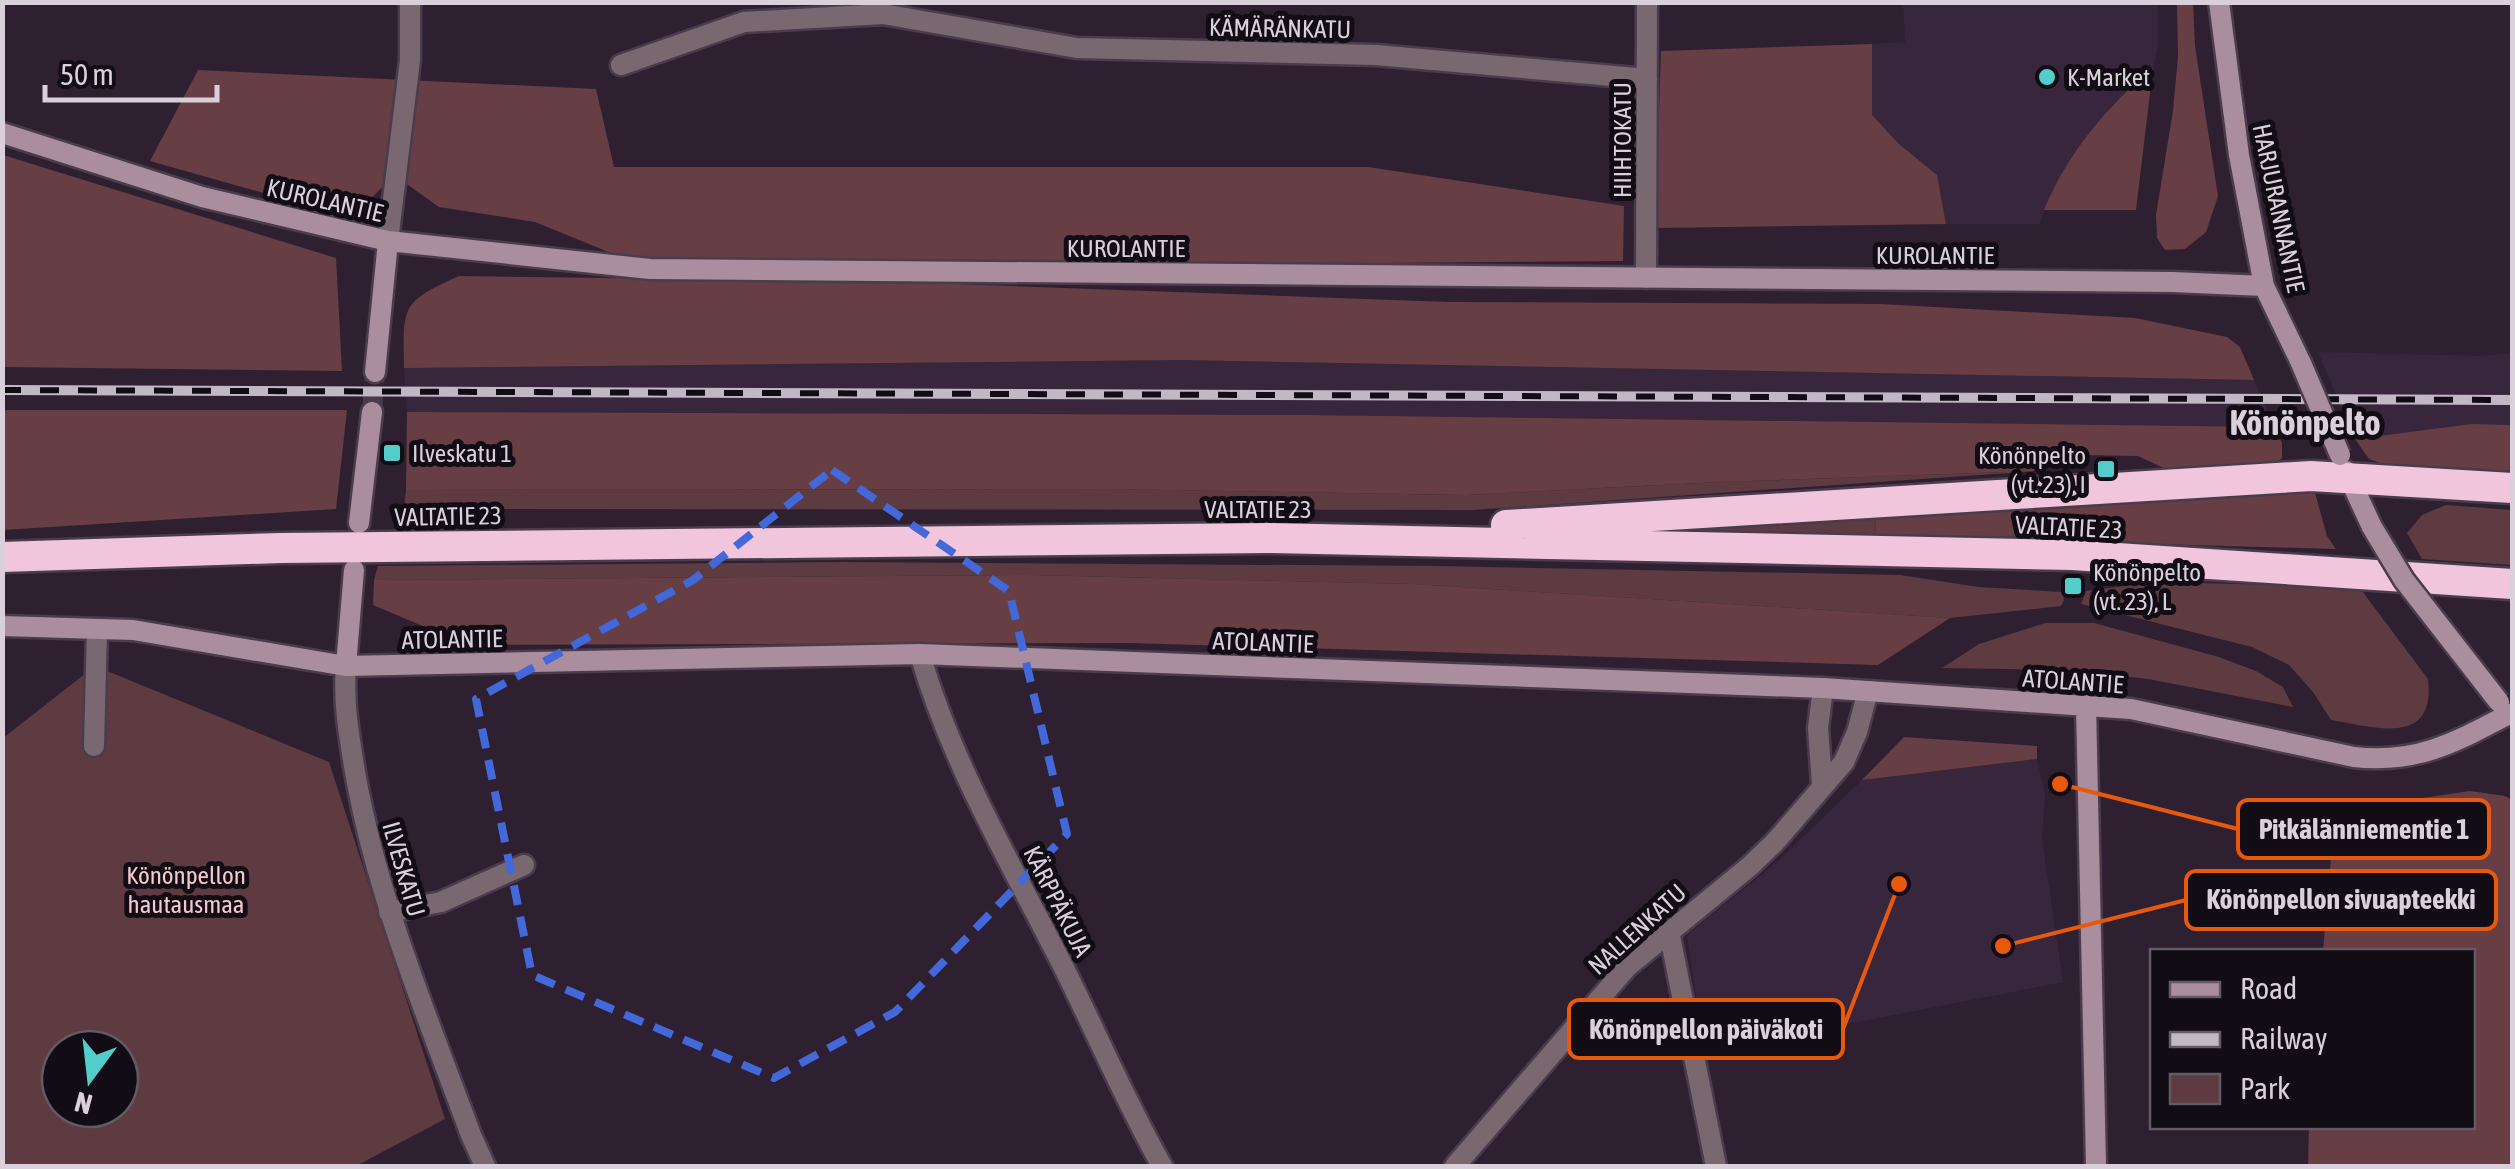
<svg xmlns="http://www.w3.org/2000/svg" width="2515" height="1169" font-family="'Asap Condensed',sans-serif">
<rect width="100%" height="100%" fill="#2e2031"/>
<!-- built -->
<path fill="#38263d" d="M1903 3H2158V46L2153 68 2110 107 2052 192 2039 224H1946L1937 175 1899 144 1872 115V44L1905 42Z
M2318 352 2480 356 2512 353V425L2472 424 2355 439Z
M1181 360 2254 380 2275 427 1303 415 407 412 404 368Z
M2037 759 2045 795 2042 839 2063 982 1704 1052 1687 935 1777 862 1862 780Z"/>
<!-- green -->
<path fill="#5d3b40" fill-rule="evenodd" d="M2037 471 1473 510 404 509 406 490 1108 489 1465 495 1719 482Z
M2446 505 2512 510V565L2422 559 2407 533 2422 515Z
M1875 518 1876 536 1631 530Z
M841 562 1439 566 1900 575 1979 587 2062 592 2064 600 2061 606 1950 618 1413 584 1028 575 374 580 378 566Z
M2156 582 2359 587 2428 679C2436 748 2374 727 2331 720L2313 692 2289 665 2252 647 2081 604 2086 591Z
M2045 623H2094L2219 657 2256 671 2283 687 2293 707 2148 679 2069 670 1942 668 1979 644Z
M95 666 329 762 445 1119 356 1166H3V738ZM60 1049H120V1109H60Z"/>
<!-- forest -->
<path fill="#673e44" d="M2177 3H2193L2195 46 2218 196 2206 232 2185 249 2165 250 2157 238 2156 215 2173 111 2178 56Z
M1872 44V115L1899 144 1937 175 1946 224 1655 228 1661 51Z
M2153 68 2136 210H2044C2067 154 2107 106 2153 68Z
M198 70 596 89 614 167H1368L1624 206 1623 261 650 269 535 222 439 207 394 175 352 218 150 161Z
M3 155 336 258 342 371 3 367Z
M459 276 903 282 1448 302 1881 304 2135 318 2227 337 2240 347 2254 380 1181 360 404 368C403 306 401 302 459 276Z
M3 410H347L336 509 3 530Z
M407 412 1303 415 2275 427 2282 443V458L2274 465 2170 471 2138 456 2079 455 2037 471 1719 482 1465 495 1108 489 406 490Z
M2472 424 2512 425V470H2400L2369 459 2355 439Z
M2263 492 2315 493 2327 536 2336 549 1876 536 1875 518Z
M1028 575 1413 584 1950 618 1878 665 1130 643 428 645 425 627 373 605 374 580Z
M1904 737 2037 746V759L1862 780Z
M2470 791 2505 796 2512 800V1166H2308L2309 1127 2472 1126V952L2323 951 2335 811Z"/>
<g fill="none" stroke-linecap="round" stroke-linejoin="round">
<!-- secondary-tunnel -->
<path stroke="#483a4b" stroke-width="20" stroke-dasharray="20 10" stroke-linecap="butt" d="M372 412 375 372"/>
<!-- street casing -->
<g stroke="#493c4c" stroke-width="25">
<path id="street" d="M621 65 744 22 883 14 1077 48 1376 55 1647 79
M388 241 410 60V2
M1646 278 1647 2
M920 654C952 766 1015 870 1067 974 1099 1039 1127 1104 1162 1166
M346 666C343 703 349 735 355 772 377 898 427 1016 471 1135L485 1166
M94 746 97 629
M1822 784 1818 728 1823 688
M389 912 441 902 524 865
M1669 931 1716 1166
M1455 1166 1627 967 1750 866 1775 842 1844 762 1857 732 1868 691"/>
</g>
<!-- secondary casing -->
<g stroke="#493c4c" stroke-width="25">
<path id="secondary" d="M2219 2 2239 155 2264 286 2301 363
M2 133 202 197 388 241 650 269 2173 282 2264 286
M375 372 388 241
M2346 471 2372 527
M359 523 372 412
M2 626 133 630 346 666 920 654 1823 688 2131 709 2354 757C2417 764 2456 742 2509 714
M346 666 354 570
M2086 705 2096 1166"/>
</g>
<!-- highway casing -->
<g stroke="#493c4c" stroke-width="35">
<path id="highway" d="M1506 525 2311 476 2512 488
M2 557 281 548 1269 538 2072 555 2512 584"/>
</g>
<!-- street -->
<use href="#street" stroke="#7a6871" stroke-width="20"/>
<!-- secondary -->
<use href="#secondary" stroke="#aa8e9d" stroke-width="20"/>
<!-- highway -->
<use href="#highway" stroke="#f1c5dc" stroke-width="30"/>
<!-- rail casing -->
<g stroke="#c2b8c5" stroke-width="10">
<path id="rail" d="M2 390 2512 400"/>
</g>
<!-- rail -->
<use href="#rail" stroke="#120c14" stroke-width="6" stroke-dasharray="19" stroke-linecap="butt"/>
<!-- secondary-bridge casing -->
<g stroke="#493c4c" stroke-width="25" stroke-linecap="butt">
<path id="secondary-bridge" d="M2301 363 2340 455
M2372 527 2404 580 2499 702"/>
</g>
<!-- secondary-bridge -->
<use href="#secondary-bridge" stroke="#aa8e9d" stroke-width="20"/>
</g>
<!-- marked area -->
<path fill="none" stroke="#4368d9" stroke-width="8" stroke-dasharray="20 12" stroke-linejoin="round" d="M832 470 1009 591 1067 834 895 1012 774 1078 532 975 476 699 693 580Z"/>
<!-- markers -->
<g fill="#53cdca" stroke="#120c14" stroke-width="4">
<circle cx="2047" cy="77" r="10"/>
<rect x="382" y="443" width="20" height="20" rx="5"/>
<rect x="2096" y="459" width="20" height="20" rx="5"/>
<rect x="2063" y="576" width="20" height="20" rx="5"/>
</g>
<g text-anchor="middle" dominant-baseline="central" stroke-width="10" stroke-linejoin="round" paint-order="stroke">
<!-- street labels -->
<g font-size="25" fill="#d9d0dc" stroke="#120c14">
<text transform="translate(1280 28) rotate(1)">KÄMÄRÄNKATU</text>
<text transform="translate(1622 140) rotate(-90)">HIIHTOKATU</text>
<text transform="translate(325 200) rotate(13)">KUROLANTIE</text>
<text transform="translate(2279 208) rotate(78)">HARJURANNANTIE</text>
<text x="1126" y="248">KUROLANTIE</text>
<text x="1935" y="255">KUROLANTIE</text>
<text x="1258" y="509">VALTATIE 23</text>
<text transform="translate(448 516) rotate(-1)">VALTATIE 23</text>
<text transform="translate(2069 527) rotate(3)">VALTATIE 23</text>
<text transform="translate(452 639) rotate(-1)">ATOLANTIE</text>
<text transform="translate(1263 642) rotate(2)">ATOLANTIE</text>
<text transform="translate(2073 681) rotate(4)">ATOLANTIE</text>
<text transform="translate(404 869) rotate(74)">ILVESKATU</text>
<text transform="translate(1058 901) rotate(63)">KÄRPPÄKUJA</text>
<text transform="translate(1637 929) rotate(-42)">NALLENKATU</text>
</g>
<!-- poi labels -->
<g font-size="25" fill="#d9d0dc" stroke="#120c14" text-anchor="start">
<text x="2067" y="77">K-Market</text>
<text x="412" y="453">Ilveskatu 1</text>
<text x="2086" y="455" text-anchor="end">Könönpelto<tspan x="2086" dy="29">(vt. 23), I</tspan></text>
<text x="2093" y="572">Könönpelto<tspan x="2093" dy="29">(vt. 23), L</tspan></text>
</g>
<!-- park labels -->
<g font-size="25" fill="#f7c9ce" stroke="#120c14">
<text x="186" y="875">Könönpellon<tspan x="186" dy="29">hautausmaa</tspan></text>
</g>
<!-- district labels -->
<g font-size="35" font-weight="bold" fill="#d9d0dc" stroke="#120c14">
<text x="2305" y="422">Könönpelto</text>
</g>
</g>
<!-- callouts -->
<path fill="none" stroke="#e8590c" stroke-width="4" d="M2060 784L2238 829M2003 946L2186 900M1899 884L1843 1029"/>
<g fill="#e8590c" stroke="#120c14" stroke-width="4">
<circle cx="2060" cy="784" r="10"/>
<circle cx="2003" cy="946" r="10"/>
<circle cx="1899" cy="884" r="10"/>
</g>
<g fill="#120c14" stroke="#e8590c" stroke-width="4">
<rect x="2238" y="800" width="251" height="58" rx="10"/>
<rect x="2186" y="871" width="310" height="58" rx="10"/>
<rect x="1569" y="1000" width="274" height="58" rx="10"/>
</g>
<g font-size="28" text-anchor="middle" font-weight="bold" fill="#d9d0dc">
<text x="2364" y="839">Pitkälänniementie 1</text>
<text x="2341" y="909">Könönpellon sivuapteekki</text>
<text x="1706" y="1039">Könönpellon päiväkoti</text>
</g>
<!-- border -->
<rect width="2515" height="1169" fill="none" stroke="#d9d0dc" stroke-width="10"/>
<!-- legend -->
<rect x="2150" y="949" width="325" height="180" fill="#120c14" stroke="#625a64" stroke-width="2.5"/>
<rect x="2170" y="982" width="50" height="15" fill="#aa8e9d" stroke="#625a64" stroke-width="2.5"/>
<text x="2240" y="999" font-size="30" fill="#d9d0dc">Road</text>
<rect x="2170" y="1032" width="50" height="15" fill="#c2b8c5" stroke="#625a64" stroke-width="2.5"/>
<text x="2240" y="1049" font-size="30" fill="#d9d0dc">Railway</text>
<rect x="2170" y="1074" width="50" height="30" fill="#5d3b40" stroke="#625a64" stroke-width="2.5"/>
<text x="2240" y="1099" font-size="30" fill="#d9d0dc">Park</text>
<!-- north arrow -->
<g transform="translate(90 1079) rotate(195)"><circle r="48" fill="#120c14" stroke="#625a64" stroke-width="2.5"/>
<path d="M0-8L18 38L0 25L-18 38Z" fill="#53cdca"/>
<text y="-15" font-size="28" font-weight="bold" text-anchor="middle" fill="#d9d0dc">N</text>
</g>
<!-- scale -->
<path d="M45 85v15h172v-15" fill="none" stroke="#d9d0dc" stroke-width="5"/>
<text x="60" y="85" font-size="30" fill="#d9d0dc" stroke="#120c14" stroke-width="8" paint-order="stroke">50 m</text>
</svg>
